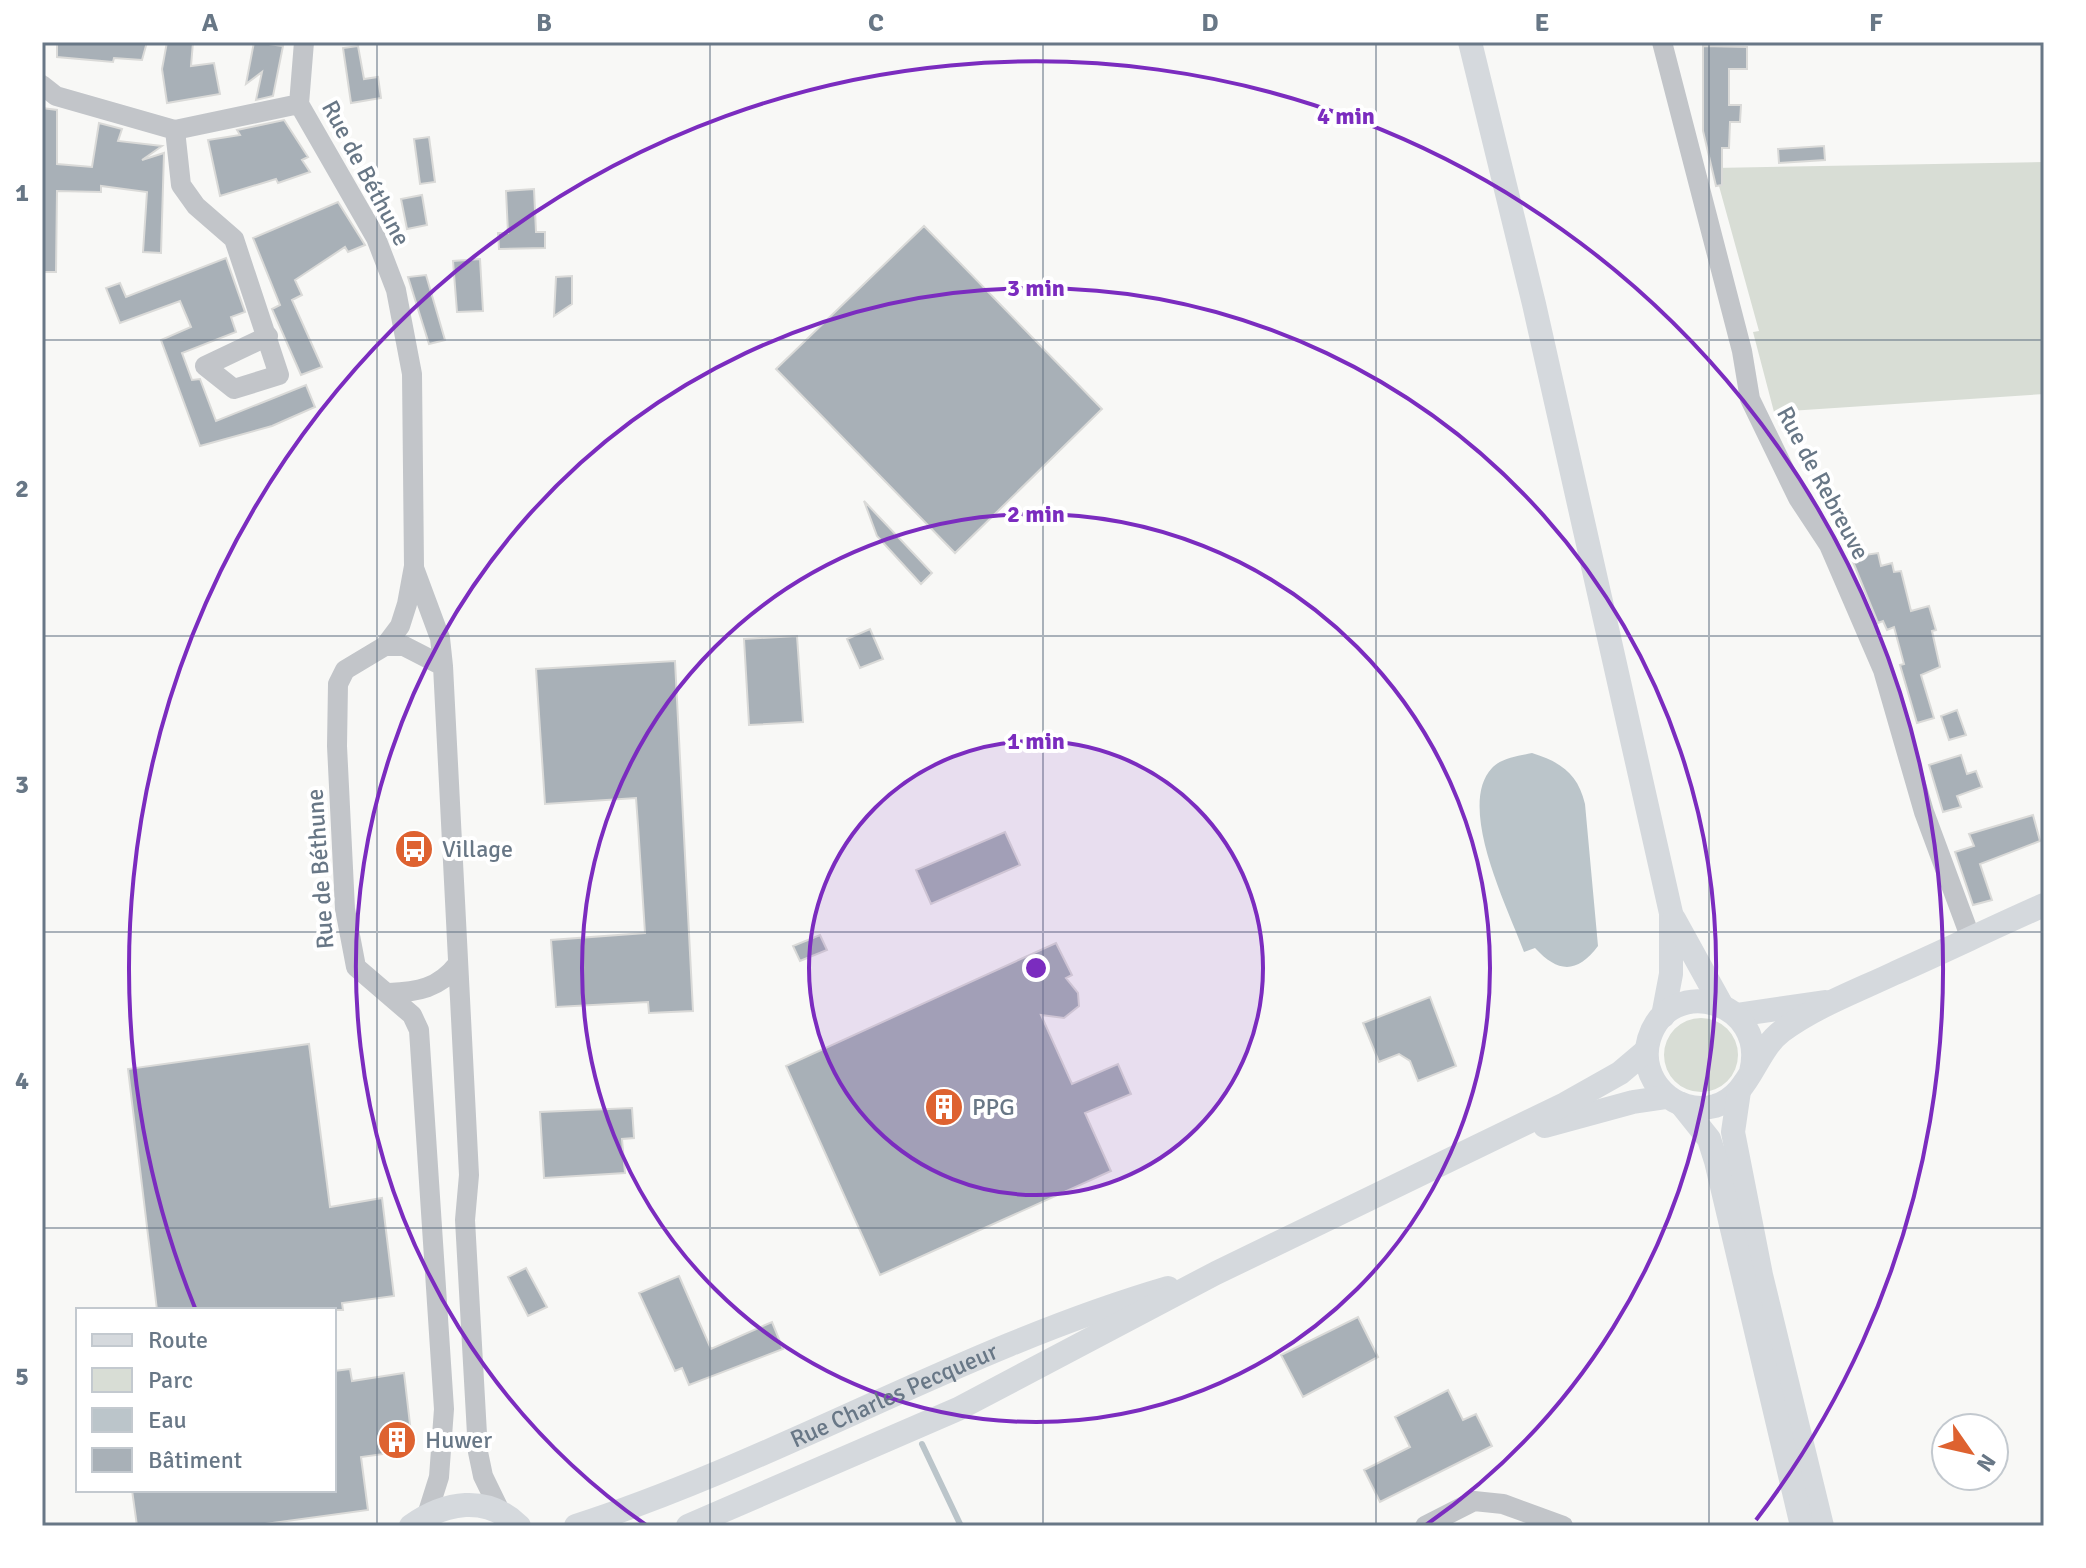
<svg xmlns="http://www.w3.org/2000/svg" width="2086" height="1568" font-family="Signika,sans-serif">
<rect width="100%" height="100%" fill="#f8f8f6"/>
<!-- green -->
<path fill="#d8ddd5" d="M2044 162V394L1774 412 1753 332 1759 331 1714 168Z
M1664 1055a37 37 0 1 1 74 0a37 37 0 1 1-74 0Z"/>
<!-- water -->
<path fill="#bbc5ca" d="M1532 753C1561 762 1578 774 1585 804L1598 946C1577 974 1558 973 1535 948L1524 952C1508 908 1456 806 1492 768 1501 758 1519 756 1532 753Z"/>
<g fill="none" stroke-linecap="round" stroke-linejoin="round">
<!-- stream -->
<path stroke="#bbc5ca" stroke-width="6" d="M922 1444 961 1526"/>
</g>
<!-- building -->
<path fill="#a8b0b7" stroke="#dadad8" stroke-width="2" d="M57 42H147L142 60 114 58 113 62 57 57Z
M167 42H193L191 66 214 63 220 94 167 103 162 69Z
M254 42 283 46 273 96 256 100 262 72 246 84Z
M358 46 364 79 378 77 381 98 351 103 343 48Z
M1703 46 1747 47V69H1729V105H1741L1740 122H1730L1729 148H1722V185L1716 186 1703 131Z
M42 108 57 110V164L92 167 99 123 122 129 118 141 162 146 142 160 164 153 161 253 143 252 147 192 101 186V192L57 191 56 272H42Z
M284 120 308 157 302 160 310 172 278 183 276 179 220 196 208 140 240 135 237 130Z
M429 137 435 182 420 184 414 139Z
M1824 146 1825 160 1779 163 1778 149Z
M534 189 536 232H545V248L499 249 498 233H508L506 191Z
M422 195 427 225 407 229 401 199Z
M338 202 365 245 348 252 345 247 295 280 302 295 292 300 322 367 301 375 272 309 280 305 253 238Z
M924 226 1102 409 955 553 776 369Z
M226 258 245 312 231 317 236 332 182 353 192 380 200 379 216 421 306 385 315 407 272 426 200 446 161 340 191 327 180 301 120 323 106 288 120 283 126 297Z
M480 259 483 311 457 312 453 261Z
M426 275 445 340 429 344 408 277Z
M572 276V304L554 316 556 277Z
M864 501 932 573 921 584 877 536Z
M1878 553 1881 566 1892 563 1894 572 1901 571 1911 611 1929 606 1936 630 1932 631 1940 667 1921 675 1934 718 1917 723 1900 665 1904 664 1894 627 1887 630 1883 621 1878 623 1851 557Z
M870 629 883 659 860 668 847 639Z
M797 636 803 722 749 725 744 639Z
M675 661 693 1011 649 1013 648 1002 556 1007 551 940 645 933 638 825 636 798 545 804 536 669Z
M1957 710 1966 735 1949 740 1941 716Z
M1961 755 1967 774 1976 771 1982 787 1957 796 1961 807 1943 812 1929 765Z
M2033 815 2040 841 1980 864 1992 900 1973 905 1955 852 1974 846 1969 834Z
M1005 832 1020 865 931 904 916 870Z
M820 935 827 950 800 961 793 946Z
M1056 943 1072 975 1066 978 1078 993 1079 1006 1064 1018 1041 1015 1072 1084 1118 1064 1131 1094 1085 1113 1111 1171 880 1275 786 1066Z
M1430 997 1456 1066 1418 1081 1410 1061 1399 1054 1379 1062 1363 1023Z
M309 1044 330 1207 382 1198 394 1296 342 1303 343 1310H157L128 1069Z
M632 1108 634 1138 622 1139 625 1173 544 1178 540 1112Z
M526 1268 547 1307 528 1316 508 1277Z
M679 1276 711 1349 772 1322 783 1349 689 1385 682 1368 675 1371 639 1293Z
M1358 1317 1378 1357 1303 1397 1281 1355Z
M350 1369 352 1381 404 1373 413 1450 361 1457 368 1510 250 1526H137L132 1490H334V1371Z
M1448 1390 1463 1420 1476 1414 1492 1446 1380 1502 1364 1470 1410 1447 1395 1417Z"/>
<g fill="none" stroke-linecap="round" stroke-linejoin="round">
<!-- minor -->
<path stroke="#c2c5c9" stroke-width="20" d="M304 42 299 104 376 238 396 290 412 374 414 566 407 604 400 626 385 646 345 670 338 684 337 746 345 909 356 967 412 1015 419 1030 444 1409 439 1477 427 1515
M1662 42 1742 351 1750 399 1798 498 1829 545 1883 670 1924 812 1971 939
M42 85 56 96 175 130 299 104
M175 130 181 185 196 206 234 239 279 375 234 389 205 366 268 336
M414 568 440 638 443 666 469 1175 465 1220 478 1452 483 1476 501 1513
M385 646H404L443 666
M389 993C418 992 439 988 457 965
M1425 1526 1474 1501 1503 1504 1563 1526"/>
<!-- major -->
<g stroke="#d5d9dd" stroke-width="24">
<path d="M1470 42 1534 304 1671 913V974L1663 1016"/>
<path d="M1674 919 1722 1006"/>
<path d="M1736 1015 1825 1002"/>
<path d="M1751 1072C1769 1000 1669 973 1649 1039 1637 1079 1675 1117 1715 1106 1751 1095 1754 1052 1782 1031 1816 1006 1857 991 1895 973 1945 951 1994 927 2044 905"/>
<path d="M1739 1091 1733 1132 1761 1275 1822 1526"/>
<path d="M1681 1104 1709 1139 1716 1161 1802 1526"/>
<path d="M1545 1126 1633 1102 1667 1097"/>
<path d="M411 1526C445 1502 486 1494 519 1526"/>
<path id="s1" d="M576 1526C778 1461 963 1348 1168 1288"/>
<path d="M688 1526 958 1409 1216 1273 1565 1104 1620 1073 1646 1051"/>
</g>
</g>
<!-- grid -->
<path fill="none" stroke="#687786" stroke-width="2" stroke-opacity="0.55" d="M377 42V1526M710 42V1526M1043 42V1526M1376 42V1526M1709 42V1526M42 340H2044M42 636H2044M42 932H2044M42 1228H2044"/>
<!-- distance rings -->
<circle cx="1036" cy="968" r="227" fill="#7b2cbf" fill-opacity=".12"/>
<g fill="none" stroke="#7b2cbf" stroke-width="4">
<circle cx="1036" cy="968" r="227"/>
<circle cx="1036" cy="968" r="454"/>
<path d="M646 1525A680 680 0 1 1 1426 1525"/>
<path d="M195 1308A907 907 0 1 1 1756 1520"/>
</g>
<!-- icons -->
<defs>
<g id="bus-disc" transform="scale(2)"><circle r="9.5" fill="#de6230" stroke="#fff"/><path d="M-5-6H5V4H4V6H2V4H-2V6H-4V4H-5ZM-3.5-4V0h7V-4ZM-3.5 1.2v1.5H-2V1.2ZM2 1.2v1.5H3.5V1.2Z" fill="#fff"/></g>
<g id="building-disc" transform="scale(2)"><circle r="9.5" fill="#de6230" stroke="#fff"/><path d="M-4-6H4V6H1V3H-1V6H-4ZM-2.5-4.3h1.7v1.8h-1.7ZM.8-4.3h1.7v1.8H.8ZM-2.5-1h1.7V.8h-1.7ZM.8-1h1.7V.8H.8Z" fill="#fff"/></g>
</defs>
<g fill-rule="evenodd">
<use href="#bus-disc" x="414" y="849"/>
<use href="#building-disc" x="944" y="1107"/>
<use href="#building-disc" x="397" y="1440"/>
</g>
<g text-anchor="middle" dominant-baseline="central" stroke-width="8" stroke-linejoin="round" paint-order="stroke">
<!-- street labels -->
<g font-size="24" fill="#687786" stroke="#fff">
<text transform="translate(366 173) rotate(62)">Rue de Béthune</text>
<text transform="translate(1823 483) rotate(62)">Rue de Rebreuve</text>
<text transform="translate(320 869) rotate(-94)">Rue de Béthune</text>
<text stroke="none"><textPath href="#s1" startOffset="344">Rue Charles Pecqueur</textPath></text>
</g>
<!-- poi labels -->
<g font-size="24" fill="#687786" stroke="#fff" text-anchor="start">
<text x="442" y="849">Village</text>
<text x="972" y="1107">PPG</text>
<text x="425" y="1440">Huwer</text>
</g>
</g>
<circle cx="1036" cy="968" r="12" fill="#7b2cbf" stroke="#fff" stroke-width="4"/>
<g font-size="24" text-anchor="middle" font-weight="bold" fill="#7b2cbf" stroke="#fff" stroke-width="8" stroke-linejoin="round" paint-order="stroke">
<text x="1346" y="124">4 min</text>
<text x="1036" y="296">3 min</text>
<text x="1036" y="522">2 min</text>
<text x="1036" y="749">1 min</text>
</g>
<!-- border -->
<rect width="2086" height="1568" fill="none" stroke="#ffffff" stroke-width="88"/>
<!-- legend -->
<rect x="76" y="1308" width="260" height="184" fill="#ffffff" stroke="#c3c9cf" stroke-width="2"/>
<rect x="92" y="1334" width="40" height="12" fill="#d5d9dd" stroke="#c3c9cf" stroke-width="2"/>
<text x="148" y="1348" font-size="24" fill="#687786">Route</text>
<rect x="92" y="1368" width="40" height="24" fill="#d8ddd5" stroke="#c3c9cf" stroke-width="2"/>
<text x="148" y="1388" font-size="24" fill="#687786">Parc</text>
<rect x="92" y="1408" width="40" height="24" fill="#bbc5ca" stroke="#c3c9cf" stroke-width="2"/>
<text x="148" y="1428" font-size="24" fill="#687786">Eau</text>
<rect x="92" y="1448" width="40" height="24" fill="#a8b0b7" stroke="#c3c9cf" stroke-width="2"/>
<text x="148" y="1468" font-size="24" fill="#687786">Bâtiment</text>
<!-- north arrow -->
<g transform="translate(1970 1452) rotate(124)"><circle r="38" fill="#ffffff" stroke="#c3c9cf" stroke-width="2"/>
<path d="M0-6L14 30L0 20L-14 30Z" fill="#de6230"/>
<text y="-12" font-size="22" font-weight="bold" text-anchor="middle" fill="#687786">N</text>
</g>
<rect x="44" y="44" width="1998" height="1480" fill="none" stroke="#687786" stroke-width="3"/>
<g font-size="26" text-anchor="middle" font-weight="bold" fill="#687786">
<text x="210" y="31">A</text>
<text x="544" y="31">B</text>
<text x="876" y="31">C</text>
<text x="1210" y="31">D</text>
<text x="1542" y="31">E</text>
<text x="1876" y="31">F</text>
<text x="22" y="201">1</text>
<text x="22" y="497">2</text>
<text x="22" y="793">3</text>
<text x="22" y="1089">4</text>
<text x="22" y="1385">5</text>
</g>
</svg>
